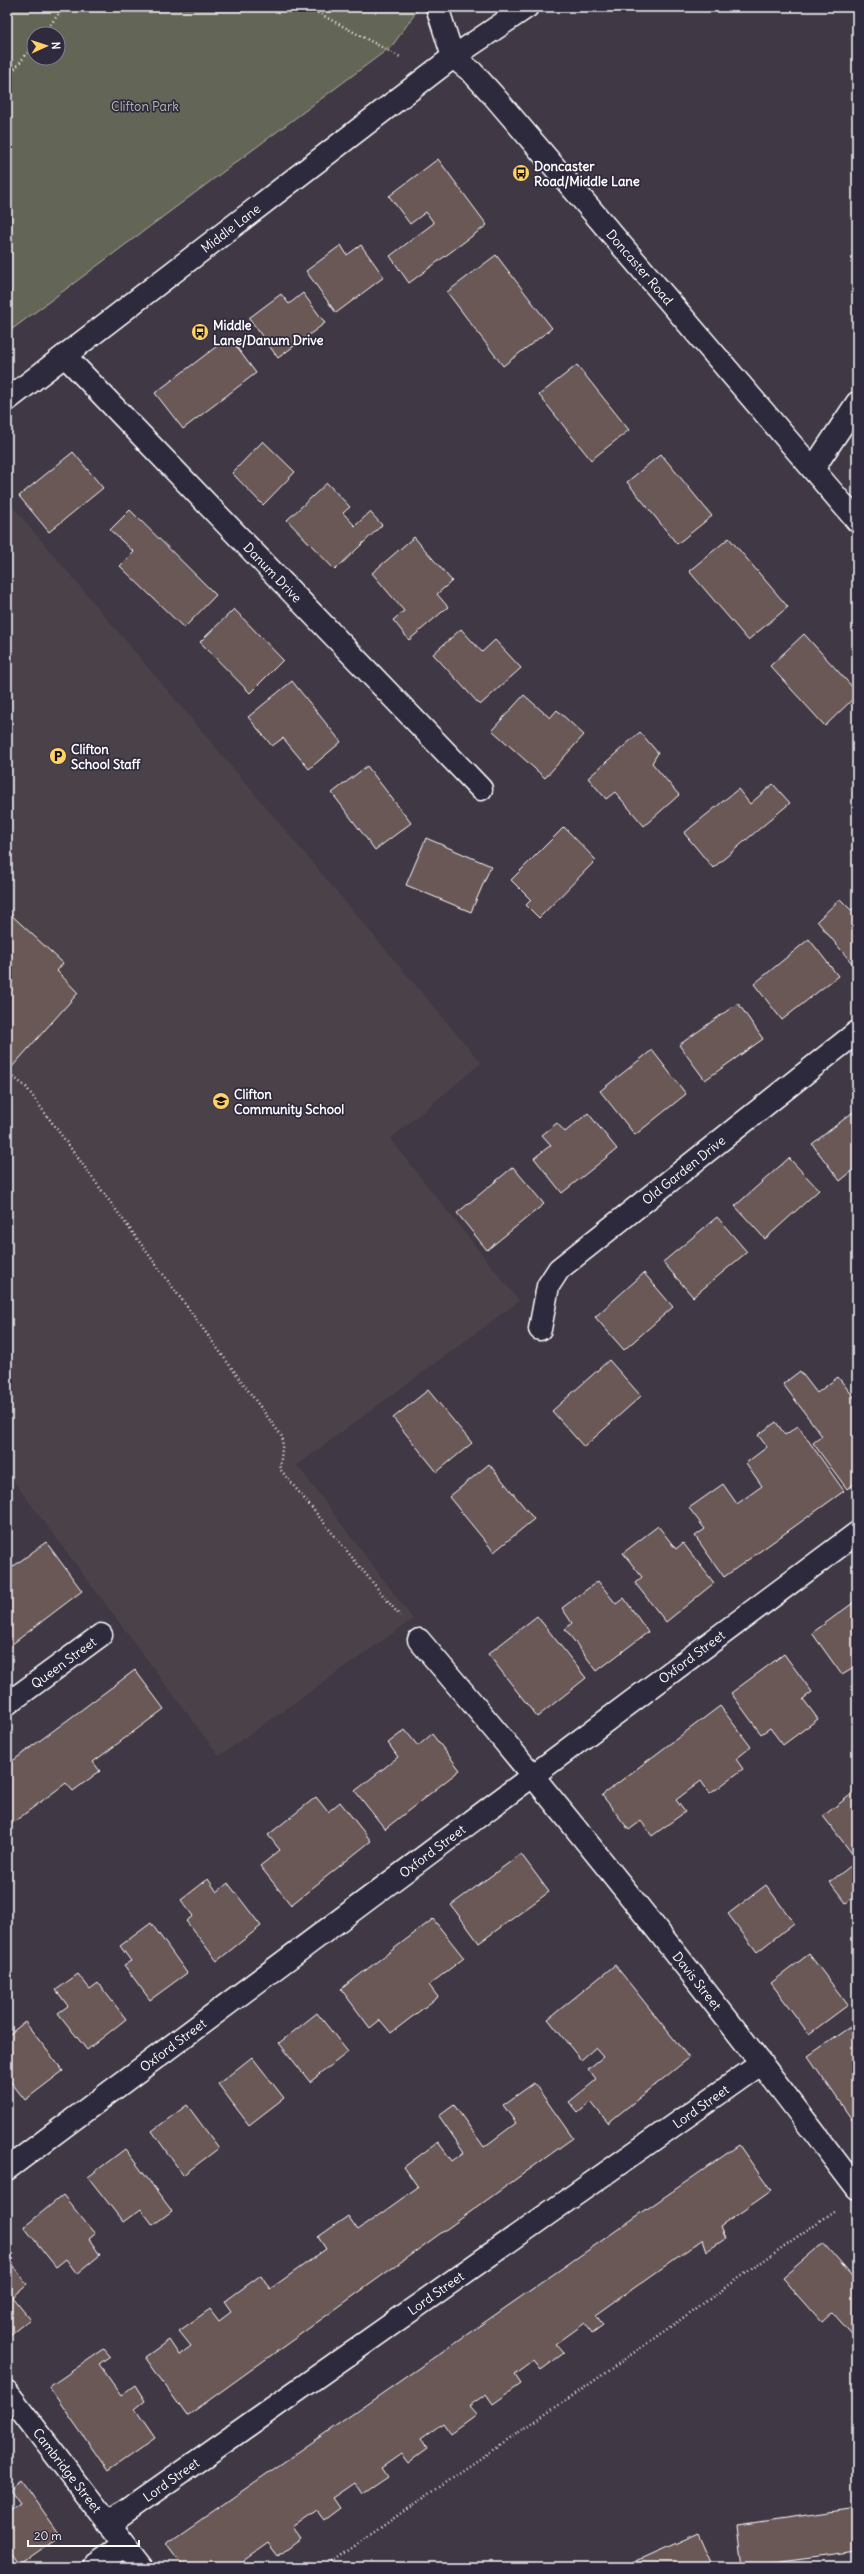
<svg xmlns="http://www.w3.org/2000/svg" width="864" height="2574" font-family="Delius,sans-serif">
<rect width="100%" height="100%" fill="#403845"/>
<filter id="ink" filterUnits="userSpaceOnUse"><feTurbulence type="fractalNoise" baseFrequency=".025" numOctaves="2"/><feDisplacementMap in="SourceGraphic" scale="8" xChannelSelector="R" yChannelSelector="G"/><feConvolveMatrix kernelMatrix="1 2 1 2 8 2 1 2 1" color-interpolation-filters="sRGB"/></filter>
<g filter="url(#ink)">
<!-- built -->
<path fill="#4c424a" d="M7 500 481 1063 390 1139 519 1301 297 1465 413 1619 219 1756 7 1472Z"/>
<!-- green -->
<path fill="#646657" stroke="#b2b2ab" fill-rule="evenodd" d="M7 7H419V8L392 46 7 333ZM34 34H58V58H34Z"/>
<!-- building -->
<path fill="#695957" stroke="#fff" d="M438 159 487 225 409 283 390 256 434 223 426 212 410 224 389 196Z
M341 245 347 255 361 245 384 277 336 313 306 271Z
M496 255 552 328 503 366 447 292Z
M303 293 325 323 278 358 249 318 281 294 289 304Z
M229 337 256 373 183 429 155 393Z
M577 365 629 430 591 460 539 395Z
M263 441 295 472 263 505 232 473Z
M73 452 103 488 49 532 19 496Z
M661 454 712 516 677 544 627 482Z
M327 483 350 507 343 513 355 526 370 512 382 525 335 570 287 520Z
M130 510 216 595 184 628 120 566 134 552 110 530Z
M414 537 452 581 437 594 448 607 409 640 393 620 404 611 372 573Z
M729 538 788 607 748 640 689 571Z
M234 609 283 660 250 693 200 642Z
M461 629 482 652 495 640 521 668 480 705 433 654Z
M804 634 857 692V695L825 726 770 666Z
M292 681 341 742 309 769 283 738 272 746 248 717Z
M524 695 550 718 557 710 584 735 545 778 492 730Z
M640 732 658 753 652 763 679 795 644 826 615 792 606 799 588 778Z
M367 766 411 823 375 850 332 793Z
M773 784 790 803 713 868 684 833 738 789 750 804Z
M564 827 596 860 539 918 526 905 531 900 511 880Z
M426 838 491 866 471 912 406 885Z
M840 899 851 910 857 906 856 968 817 921Z
M7 911 63 963 57 971 78 993 11 1068 7 1064Z
M809 939 838 976 782 1020 754 984Z
M738 1003 763 1039 705 1080 679 1045Z
M652 1050 686 1094 635 1135 600 1091Z
M857 1109V1167L840 1181 812 1144Z
M588 1113 617 1149 562 1193 534 1158 551 1145 542 1135 557 1123 565 1132Z
M789 1158 819 1190 765 1239 735 1206Z
M513 1167 544 1204 487 1250 457 1213Z
M717 1217 747 1252 693 1297 663 1262Z
M644 1273 673 1307 624 1350 595 1317Z
M609 1360 641 1396 584 1447 552 1411Z
M800 1371 817 1393 838 1377 857 1401V1482L847 1489 813 1443 822 1436 783 1384Z
M428 1390 472 1443 437 1472 393 1418Z
M776 1422 785 1435 798 1426 844 1491 724 1577 695 1536 705 1529 689 1508 723 1484 737 1504 762 1486 746 1463 767 1447 758 1435Z
M489 1464 534 1519 494 1552 449 1497Z
M658 1526 676 1549 683 1543 714 1583 666 1622 635 1583 642 1577 623 1553Z
M46 1542 82 1591 7 1648V1571Z
M598 1581 616 1604 624 1598 648 1632 597 1671 565 1629 572 1623 562 1608Z
M857 1600V1666L842 1675 812 1633Z
M537 1616 586 1678 537 1717 488 1654Z
M784 1654 812 1692 803 1699 818 1719 783 1745 770 1728 761 1734 731 1693Z
M135 1670 164 1709 93 1762 100 1771 73 1791 66 1783 7 1827V1765Z
M720 1706 751 1747 736 1759 743 1769 710 1794 701 1781 676 1800 685 1812 652 1836 641 1821 629 1830 602 1795Z
M405 1730 418 1746 432 1734 460 1770 385 1829 355 1791 398 1757 388 1743Z
M857 1790V1860L823 1816Z
M316 1797 328 1812 340 1802 371 1841 291 1905 260 1866 280 1850 268 1835Z
M521 1854 549 1892 479 1943 451 1905Z
M857 1861V1895L846 1903 830 1882Z
M208 1879 217 1892 228 1883 261 1926 217 1961 186 1921 193 1916 181 1900Z
M766 1885 794 1923 757 1952 728 1914Z
M433 1919 464 1958 429 1985 438 1997 391 2033 380 2020 370 2028 341 1989Z
M151 1923 187 1973 150 2000 124 1965 131 1961 120 1946Z
M809 1954 848 2005 809 2034 771 1983Z
M615 1965 689 2058 608 2123 591 2102 578 2113 569 2102 596 2080 588 2069 603 2057 595 2048 581 2060 548 2019Z
M78 1974 90 1989 98 1983 126 2019 87 2050 58 2013 68 2006 56 1990Z
M317 2013 348 2052 310 2082 279 2043Z
M25 2022 63 2071 25 2100 7 2077V2036Z
M857 2022V2127L808 2056Z
M252 2057 284 2098 249 2125 218 2084Z
M534 2083 573 2138 187 2416 145 2357 169 2340 179 2355 191 2346 179 2331 210 2309 219 2321 231 2312 224 2302 261 2275 270 2289 326 2249 318 2237 348 2216 358 2230 418 2187 404 2167 438 2142 452 2161 464 2152 439 2116 454 2105 484 2147 516 2123 503 2105Z
M187 2105 219 2148 183 2175 152 2131Z
M739 2145 771 2191 720 2227 725 2239 707 2251 703 2239 596 2315 603 2325 592 2333 585 2323 556 2344 564 2353 541 2370 534 2361 515 2375 521 2384 493 2404 486 2394 469 2406 477 2415 451 2434 443 2423 421 2439 427 2449 408 2463 401 2454 381 2468 388 2478 363 2495 355 2483 333 2498 340 2508 324 2520 317 2511 293 2528 301 2539 278 2556 268 2543 244 2560 249 2567H183L166 2544Z
M125 2149 172 2211 153 2225 141 2209 123 2222 88 2177Z
M63 2195 95 2234 89 2239 100 2255 77 2274 66 2259 56 2267 24 2227Z
M823 2243 857 2282V2340L832 2312 821 2322 782 2278Z
M7 2258 27 2284 12 2297 30 2319 10 2335 7 2331Z
M104 2349 110 2356 99 2364 121 2395 135 2385 145 2401 135 2409 155 2438 108 2471 49 2387Z
M21 2480 61 2536 19 2565 7 2548V2513L20 2504 9 2489Z
M857 2508V2552L742 2567 737 2525Z
M698 2533 713 2567H622Z"/>
<g fill="none" stroke-linecap="round" stroke-linejoin="round">
<!-- minor casing -->
<g stroke="#fff" stroke-width="25">
<g id="minor">
<path id="s1" d="M437 7 453 57 472 72 493 95 857 521"/>
<path id="s2" d="M65 356 481 789"/>
<path id="s3" d="M7 400 453 57 527 7"/>
<path d="M813 469 857 403"/>
<path id="s4" d="M540 1329 548 1286 559 1269 857 1032"/>
<path id="s5" d="M419 1640C571 1818 716 2002 857 2189"/>
<path id="s6" d="M7 1704 101 1635"/>
<path id="s7" d="M7 2169 857 1533"/>
<path id="s8" d="M7 2392 142 2567"/>
<path id="s9" d="M108 2524 762 2063"/>
<path d="M94 2567 125 2545"/>
</g>
</g>
<!-- path -->
<path stroke="#fff" stroke-width="2.5" stroke-dasharray="1 3" stroke-linecap="butt" d="M307 7 402 58
M43 34 64 7
M7 78 34 45
M7 1072 26 1087 283 1438 280 1469 400 1616
M325 2567 428 2494 584 2388 835 2210"/>
<!-- minor -->
<use href="#minor" stroke="#2f2a3d" stroke-width="22"/>
</g>
</g>
<!-- icons -->
<defs>
<g id="bus-disc" transform="scale(0.9)"><circle r="9.5" fill="#ffd166" stroke="#2f2a3d"/><path d="M-5-6H5V4H4V6H2V4H-2V6H-4V4H-5ZM-3.5-4V0h7V-4ZM-3.5 1.2v1.5H-2V1.2ZM2 1.2v1.5H3.5V1.2Z" fill="#111"/></g>
<g id="parking-disc" transform="scale(0.9)"><circle r="9.5" fill="#ffd166" stroke="#2f2a3d"/><path d="M-3.5-5.5H1a3.5 3.5 0 0 1 0 7H-1V5.5H-3.5ZM-1-3.4V-.6H.8a1.4 1.4 0 0 0 0-2.8Z" fill="#111"/></g>
<g id="school-disc" transform="scale(0.9)"><circle r="9.5" fill="#ffd166" stroke="#2f2a3d"/><path d="M0-5L7-2L0 1L-7-2ZM-4 1L0 2.5L4 1V4Q0 6-4 4Z" fill="#111"/></g>
</defs>
<g fill-rule="evenodd">
<use href="#bus-disc" x="521" y="173"/>
<use href="#bus-disc" x="200" y="332"/>
<use href="#parking-disc" x="58" y="756"/>
<use href="#school-disc" x="221" y="1101"/>
</g>
<g text-anchor="middle" dominant-baseline="central" stroke-width="3.5" stroke-linejoin="round" paint-order="stroke">
<!-- park labels -->
<g font-size="13" fill="#b9bab3" stroke="#2f2a3d">
<text x="145" y="106">Clifton Park</text>
</g>
<!-- poi labels -->
<g font-size="13" font-weight="bold" fill="#fff" stroke="#2f2a3d" text-anchor="start">
<text x="534" y="166">Doncaster<tspan x="534" dy="15">Road/Middle Lane</tspan></text>
<text x="213" y="325">Middle<tspan x="213" dy="15">Lane/Danum Drive</tspan></text>
<text x="71" y="749">Clifton<tspan x="71" dy="15">School Staff</tspan></text>
<text x="234" y="1094">Clifton<tspan x="234" dy="15">Community School</tspan></text>
</g>
<!-- street labels -->
<g font-size="13" fill="#fff" stroke="#2f2a3d">
<text stroke="none"><textPath href="#s3" startOffset="282">Middle Lane</textPath></text>
<text stroke="none"><textPath href="#s1" startOffset="334">Doncaster Road</textPath></text>
<text stroke="none"><textPath href="#s2" startOffset="300">Danum Drive</textPath></text>
<text stroke="none"><textPath href="#s4" startOffset="223">Old Garden Drive</textPath></text>
<text stroke="none"><textPath href="#s7" startOffset="855">Oxford Street</textPath></text>
<text stroke="none"><textPath href="#s6" startOffset="70">Queen Street</textPath></text>
<text stroke="none"><textPath href="#s7" startOffset="531">Oxford Street</textPath></text>
<text stroke="none"><textPath href="#s5" startOffset="440">Davis Street</textPath></text>
<text stroke="none"><textPath href="#s7" startOffset="207">Oxford Street</textPath></text>
<text stroke="none"><textPath href="#s9" startOffset="725">Lord Street</textPath></text>
<text stroke="none"><textPath href="#s9" startOffset="401">Lord Street</textPath></text>
<text stroke="none"><textPath href="#s8" startOffset="99">Cambridge Street</textPath></text>
<text stroke="none"><textPath href="#s9" startOffset="77">Lord Street</textPath></text>
</g>
</g>
<!-- margin -->
<rect width="864" height="2574" fill="none" stroke="#2f2a3d" stroke-width="24"/>
<rect x="12" y="12" width="840" height="2550" fill="none" stroke="#fff" stroke-width="1.5" filter="url(#ink)"/>
<!-- north arrow -->
<g transform="translate(46 46) rotate(87)"><circle r="19" fill="#2f2a3d" stroke="#827f8b"/>
<path d="M0-3L7 15L0 10L-7 15Z" fill="#ffd166"/>
<text y="-6" font-size="11" font-weight="bold" text-anchor="middle" fill="#ffffff">N</text>
</g>
<!-- scale -->
<path d="M28 2540v6h111v-6" fill="none" stroke="#ffffff" stroke-width="2"/>
<text x="34" y="2540" font-size="12" fill="#ffffff" stroke="#2f2a3d" stroke-width="3" paint-order="stroke">20 m</text>
</svg>
